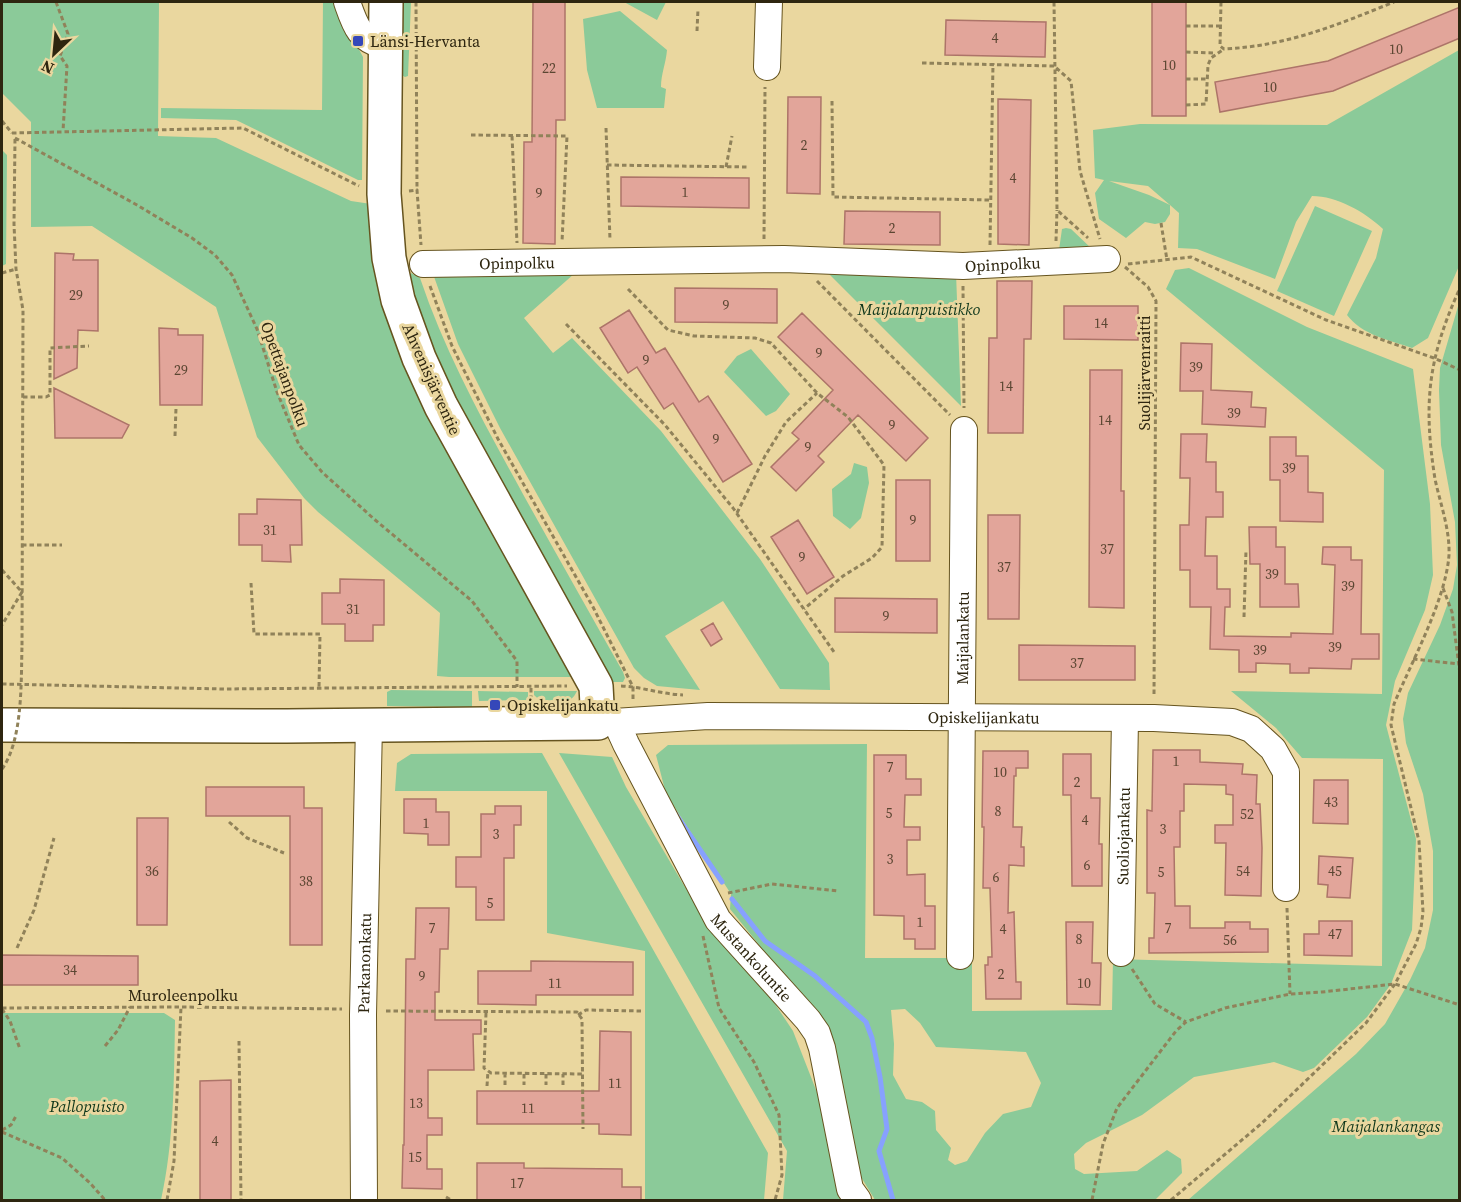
<svg xmlns="http://www.w3.org/2000/svg" width="1461" height="1202" font-family="'Source Serif 4',serif">
<rect width="100%" height="100%" fill="#ead79f"/>
<!-- green -->
<path fill="#8bca99" fill-rule="evenodd" d="M2 2H159L158 136 216 138 351 201 371 204 373 223 577 677H449L437 676 440 613 318 512 304 498 257 437 216 307 92 226 31 227V122L2 93Z
M323 2H334L363 57 362 180H358L236 120 161 118V108L322 110Z
M403 2H411L408 76 405 77 400 74Z
M624 2H666L657 20Z
M620 11 667 50C666 63 661 74 661 87L666 89 664 108H597L587 70 583 19Z
M1459 50V266L1428 338 1412 348C1389 340 1362 335 1347 315L1376 258 1383 229C1365 212 1337 196 1312 196L1296 222 1275 279 1197 249 1178 248 1179 213 1170 205V214L1165 222 1155 224 1145 222 1126 238 1099 219 1095 193 1104 180 1095 178 1093 130 1140 124 1327 125ZM1109 181 1148 186 1170 205 1149 195Z
M2 150 7 155 6 264 2 266Z
M1315 206 1372 231 1334 316 1277 291Z
M1066 228 1071 229 1092 249 1059 250 1062 229Z
M583 266 524 318 553 353 572 338 661 431 760 559 829 663 830 690 780 689 723 601 665 636 700 690 657 686 644 678 634 668 500 428 458 344 432 271Z
M822 267 956 273 961 406Z
M1189 268 1307 327 1413 369 1430 504 1433 575 1425 610 1395 681 1386 725 1416 839 1412 930 1391 984 1367 1017 1314 1068 1303 1072 1274 1062 1194 1077 1142 1115 1086 1143 1074 1154 1075 1169 1084 1174 1137 1171 1167 1150 1181 1159 1182 1173 1155 1200H875L858 1172 814 1013 730 909 731 894 666 794 656 755 668 745 867 744 865 958H972V1011L1112 1010 1113 959 1382 966 1383 759 1302 758 1276 728 1231 691 1382 694 1384 470 1166 289 1175 270ZM905 1009 920 1023 936 1047 1026 1052 1041 1083 1031 1107 1003 1114 985 1133 967 1161 955 1165 948 1160 951 1148 936 1130 935 1111 922 1102 906 1099 893 1075 894 1044 891 1010Z
M411 273 420 278C446 355 485 425 524 496 557 555 590 614 623 672L625 678 623 682H608L440 380 408 277Z
M1459 303V1200H1188L1356 1054 1385 1024 1410 980 1425 948 1433 910V851L1423 794 1406 743 1403 719 1408 693 1440 625 1453 589 1457 565 1455 522 1441 445 1439 390 1440 368Z
M751 349 790 394 776 411 766 416 724 372 737 356Z
M854 463 867 467 869 483 861 518 850 529 833 516 832 489 851 474Z
M391 690 472 691V707L387 706V692Z
M478 691 528 692V700L479 701Z
M534 691H577C571 704 559 706 546 706L534 695Z
M542 753 768 1153 764 1200H645V951L547 933V791H395L397 763 411 754Z
M559 753 612 757 626 787 702 916 753 971 793 1031 818 1095 840 1187 849 1200H783L787 1151Z
M2 1013H164L175 1020C174 1080 174 1142 161 1200H2Z"/>
<g fill="none" stroke-linecap="round" stroke-linejoin="round">
<!-- stream -->
<path stroke="#87a1fe" stroke-width="5" d="M675 813 722 882
M732 899 765 941 815 976 866 1022 872 1038 880 1077 887 1129 879 1151 893 1200"/>
</g>
<!-- building -->
<path fill="#e2a59a" stroke="#ad7469" stroke-width="1.5" d="M533 2H565V120H556L555 244 523 243 524 142H532Z
M1152 2H1186V116H1152Z
M1460 7V38L1333 91 1220 112 1215 82 1328 61Z
M946 20 1046 22 1045 57 945 55Z
M788 97H821L820 194 787 193Z
M998 99 1031 100 1029 245 998 244Z
M621 177 749 178V208L621 206Z
M845 211 940 212V245L844 244Z
M55 253 74 254 73 260H98V331L78 330 77 368 54 379Z
M997 281H1032L1031 339H1024L1023 433H988L989 338H997Z
M675 288 777 289V323L675 322Z
M1064 306H1138V340L1064 339Z
M629 310 656 353 665 348 699 402 708 396 752 464 723 482 673 403 664 409 637 367 628 373 600 328Z
M802 313 928 438 906 461 858 415 818 456 824 462 796 491 771 467 799 439 792 433 833 390 778 337Z
M159 328 178 329V335H203L202 405H160Z
M1181 343 1212 344 1211 390 1252 392 1251 407 1266 408 1265 427 1202 424 1203 391H1180Z
M1090 370H1122L1121 491H1124V608L1089 607Z
M54 388 129 425 122 438H55Z
M1181 434H1207L1206 462H1216V492H1223V517H1206L1205 556H1217V589H1230V607H1225L1224 636 1291 637V633L1333 634 1335 565 1322 564 1323 547H1351V560H1362L1361 634H1379V659H1352L1351 669 1309 668V673H1290V664L1256 663V672H1239V650L1210 649 1211 607H1190V570H1180V525H1189L1190 478H1180Z
M1270 437H1296V456H1308V492L1323 493V522L1280 521V480H1270Z
M896 480H930V561H896Z
M257 499 301 500 302 545H290L291 562 262 561V545H239V514H257Z
M988 515H1020L1019 619H988Z
M798 520 834 577 807 594 771 537Z
M1249 527H1276V547H1285V584H1298L1299 607H1260V564H1250Z
M340 579 384 580V625H373V641H345V624H322V593H340Z
M835 598 937 599V633L835 632Z
M713 623 722 639 711 646 701 630Z
M1019 645 1135 646V680H1019Z
M1153 750H1200V762L1243 764 1242 774 1257 775 1256 804H1260L1262 848 1261 896 1225 895 1226 843H1215V825H1233V795L1226 794V785L1184 784V811H1180V847H1174L1175 906H1190V928H1225V922H1250V929H1268V952L1149 953V938H1154L1155 893H1147V810L1152 811Z
M983 751H1028V768H1016V776H1014L1013 827H1022L1021 847H1024V866L1009 865 1008 913 1014 912 1016 982H1021V999H986L985 965H988V957H992L990 888H983L984 827H982Z
M1063 754H1091V798H1100L1099 844H1102V886H1072L1071 795H1063Z
M874 755H906V779H921V795H905L904 827H920V840H907V875L925 874V906H935V949H915V939H904V916L874 915Z
M1314 780H1348V824L1313 823Z
M206 787H304V808H322V945H290V816H206Z
M404 799H436V812H449V845H428V834L404 833Z
M495 806H521V825H514V858H504V920H476V887H456V857H481V814H495Z
M137 818H168L167 925H137Z
M1319 856 1353 858 1350 898 1327 897 1328 885 1318 884Z
M416 908H449L448 949H440L439 992H435V1020H481V1034H473L474 1070H428V1118H442V1135H427V1169H442V1189L402 1188 403 1145H404L406 959H415Z
M1319 921H1352V956L1304 955V934H1319Z
M1066 922H1093L1092 963H1101L1100 1005 1067 1004Z
M2 955 138 956V985H2Z
M531 961 633 962V995H536V1005L478 1004V971H531Z
M600 1031 631 1032V1135L599 1134V1124H477V1091H599Z
M231 1080V1200H200V1081Z
M477 1163H524V1168L622 1169V1187H641V1200H477Z"/>
<g fill="none" stroke-linecap="round" stroke-linejoin="round">
<!-- minor casing -->
<g stroke="#66541f" stroke-width="28">
<g id="minor">
<path d="M347 2C355 25 359 40 385 46"/>
<path d="M767 67 769 2"/>
<path id="s1" d="M423 264 784 259 963 266 1107 259"/>
<path id="s2" d="M616 722 626 744 718 920 808 1020 817 1033 822 1048 850 1189 858 1200"/>
<path id="s3" d="M598 723 708 716 1154 718 1232 722 1251 729 1273 749 1286 772V888"/>
<path id="s4" d="M1121 953 1125 719"/>
<path id="s5" d="M960 956 964 430"/>
<path id="s6" d="M364 1200 363 1015 369 724"/>
</g>
</g>
<!-- major casing -->
<g stroke="#66541f" stroke-width="36">
<path id="major" d="M2 725 287 726 598 723 596 686 441 406 419 358 398 300 389 258 384 194 386 2"/>
</g>
<!-- path -->
<path stroke="#90825a" stroke-width="3" stroke-dasharray="4.5 3" stroke-linecap="butt" d="M56 2 68 34 60 56 67 66 63 131
M416 2 417 190
M1054 2 1057 210 1088 238
M1221 2 1220 46 1224 49C1287 46 1337 25 1394 2
M1186 26H1221
M697 31 698 9
M1186 52 1216 53
M922 63 1054 66 1071 81 1080 171 1100 239
M1186 79H1207
M832 101 833 197 991 200
M1186 105 1206 104 1208 65 1211 58 1224 49
M2 121 12 133
M606 128 610 240
M12 133 243 128 359 186
M471 135 567 136 562 242
M512 136 517 243
M15 138 137 205 192 238 215 255 232 275 257 329 277 392 299 445 322 472 374 519 472 601 517 661V687
M15 139 14 224 16 269 23 310 22 646
M607 165 748 167
M726 167 732 136
M409 191 417 190 421 245
M1161 223 1167 260
M764 239 765 87
M1056 241 1057 210
M990 245 993 63
M1128 264 1191 257 1326 320 1434 358 1460 370
M1125 267 1148 287 1156 301 1154 697
M2 273 16 269
M817 281 950 415
M430 286 452 346 498 439 593 607 633 687V701
M963 286 964 408
M628 289 668 330 694 336 755 338 771 343 817 393 848 417 884 465 882 547 872 558 843 576 804 609
M566 324 665 425 733 508 834 652
M23 397H46L50 395V348L89 346
M175 436 176 408
M737 513 765 456 786 422 817 393
M22 545H62
M2 570 22 592 2 625
M251 583 254 634H320L319 688
M1443 588 1452 612 1460 674
M1244 617 1246 550
M1413 659 1459 664
M2 684 224 689 567 686
M621 686C643 687 660 694 683 695
M531 700V687
M229 822 247 838 284 853
M728 893 772 884 839 891
M1287 908 1290 994
M703 936 719 1008 754 1062 779 1115 782 1175 775 1200
M17 948 34 910 54 838
M1132 969 1155 1004 1186 1022
M2 1008 181 1007 342 1009
M2 1009 10 1021 20 1049
M386 1011 577 1012 582 1019 583 1129
M486 1013 484 1068 491 1073 582 1074
M578 1015 586 1010 641 1011
M239 1041 241 1200
M105 1046 118 1030 130 1007
M524 1074V1085
M546 1074V1085
M505 1085V1073
M563 1085V1074
M487 1086 488 1071
M2 1130 11 1125 16 1116
M2 1132 62 1158 90 1183 105 1200
M446 1197 451 1200
M167 1200 174 1161 181 1007
M1092 1200 1103 1144 1117 1108 1176 1031 1186 1022 1225 1008 1290 994 1322 992 1395 984 1460 1005
M1171 1200 1262 1123 1366 1023 1395 984 1416 944 1421 928 1423 912 1419 841 1391 725 1394 704C1412 661 1446 599 1449 555 1450 529 1440 503 1435 479 1423 403 1428 358 1460 288"/>
<!-- minor -->
<use href="#minor" stroke="#fff" stroke-width="26"/>
<!-- major -->
<use href="#major" stroke="#fff" stroke-width="33"/>
<!-- path-bridge -->
<path stroke="#90825a" stroke-width="3" stroke-dasharray="4.5 3" stroke-linecap="butt" d="M2 769C23 740 21 681 22 646"/>
</g>
<!-- markers -->
<g fill="#3547b9" stroke="#ead79f" stroke-width="2">
<rect x="352" y="35" width="12" height="12" rx="3"/>
<rect x="489" y="699" width="12" height="12" rx="3"/>
</g>
<g text-anchor="middle" dominant-baseline="central" stroke-width="6" stroke-linejoin="round" paint-order="stroke">
<!-- number labels -->
<g font-size="14" fill="#5b4632">
<text x="995" y="38">4</text>
<text x="1396" y="49">10</text>
<text x="1169" y="65">10</text>
<text x="549" y="68">22</text>
<text x="1270" y="87">10</text>
<text x="804" y="145">2</text>
<text x="1013" y="178">4</text>
<text x="685" y="192">1</text>
<text x="539" y="193">9</text>
<text x="892" y="228">2</text>
<text x="76" y="295">29</text>
<text x="726" y="305">9</text>
<text x="1101" y="323">14</text>
<text x="819" y="353">9</text>
<text x="646" y="360">9</text>
<text x="1196" y="367">39</text>
<text x="181" y="370">29</text>
<text x="1006" y="386">14</text>
<text x="1234" y="413">39</text>
<text x="1105" y="420">14</text>
<text x="892" y="425">9</text>
<text x="716" y="439">9</text>
<text x="808" y="447">9</text>
<text x="1289" y="468">39</text>
<text x="913" y="520">9</text>
<text x="270" y="530">31</text>
<text x="1107" y="549">37</text>
<text x="802" y="557">9</text>
<text x="1004" y="567">37</text>
<text x="1272" y="574">39</text>
<text x="1348" y="586">39</text>
<text x="353" y="609">31</text>
<text x="886" y="616">9</text>
<text x="1335" y="647">39</text>
<text x="1260" y="650">39</text>
<text x="1077" y="663">37</text>
<text x="1176" y="761">1</text>
<text x="890" y="767">7</text>
<text x="1000" y="772">10</text>
<text x="1077" y="782">2</text>
<text x="1331" y="802">43</text>
<text x="998" y="811">8</text>
<text x="889" y="813">5</text>
<text x="1247" y="814">52</text>
<text x="1085" y="820">4</text>
<text x="426" y="823">1</text>
<text x="1163" y="829">3</text>
<text x="496" y="834">3</text>
<text x="890" y="859">3</text>
<text x="1087" y="865">6</text>
<text x="152" y="871">36</text>
<text x="1243" y="871">54</text>
<text x="1335" y="871">45</text>
<text x="1161" y="872">5</text>
<text x="996" y="877">6</text>
<text x="306" y="881">38</text>
<text x="490" y="903">5</text>
<text x="920" y="922">1</text>
<text x="432" y="928">7</text>
<text x="1168" y="928">7</text>
<text x="1003" y="929">4</text>
<text x="1335" y="934">47</text>
<text x="1079" y="939">8</text>
<text x="1230" y="940">56</text>
<text x="70" y="970">34</text>
<text x="1001" y="974">2</text>
<text x="422" y="976">9</text>
<text x="555" y="983">11</text>
<text x="1084" y="983">10</text>
<text x="615" y="1083">11</text>
<text x="416" y="1103">13</text>
<text x="528" y="1108">11</text>
<text x="215" y="1141">4</text>
<text x="415" y="1157">15</text>
<text x="517" y="1183">17</text>
</g>
<!-- poi labels -->
<g font-size="16" fill="#2e2610" stroke="#ead79f" text-anchor="start">
<text x="370" y="41">Länsi-Hervanta</text>
<text x="507" y="705">Opiskelijankatu</text>
</g>
<!-- street labels -->
<g font-size="16" fill="#2e2610" stroke="#ead79f">
<text stroke="none"><textPath href="#s1" startOffset="94">Opinpolku</textPath></text>
<text stroke="none"><textPath href="#s1" startOffset="580">Opinpolku</textPath></text>
<text transform="translate(1144 373) rotate(-90)">Suolijärvenraitti</text>
<text transform="translate(285 374) rotate(70)">Opettajanpolku</text>
<text transform="translate(432 379) rotate(66)">Ahvenisjärventie</text>
<text stroke="none"><textPath href="#s5" startOffset="318">Maijalankatu</textPath></text>
<text stroke="none"><textPath href="#s3" startOffset="386">Opiskelijankatu</textPath></text>
<text stroke="none"><textPath href="#s4" startOffset="117">Suoliojankatu</textPath></text>
<text stroke="none"><textPath href="#s2" startOffset="273">Mustankoluntie</textPath></text>
<text stroke="none"><textPath href="#s6" startOffset="237">Parkanonkatu</textPath></text>
<text x="183" y="995">Muroleenpolku</text>
</g>
<!-- park labels -->
<g font-size="16" font-style="italic" fill="#0e371b" stroke="#ead79f">
<text x="919" y="309">Maijalanpuistikko</text>
<text x="87" y="1106">Pallopuisto</text>
<text x="1386" y="1126">Maijalankangas</text>
</g>
</g>
<!-- border -->
<rect width="1461" height="1202" fill="none" stroke="#2e2610" stroke-width="6"/>
<!-- north arrow -->
<g transform="translate(54 54) rotate(206)" stroke="#ead79f" stroke-width="4.5" paint-order="stroke">
<path d="M0-4.5L10 22L0 15L-10 22Z" fill="#2e2610"/>
<text y="-9" font-size="16" font-weight="bold" text-anchor="middle" fill="#2e2610">N</text>
</g>
</svg>
